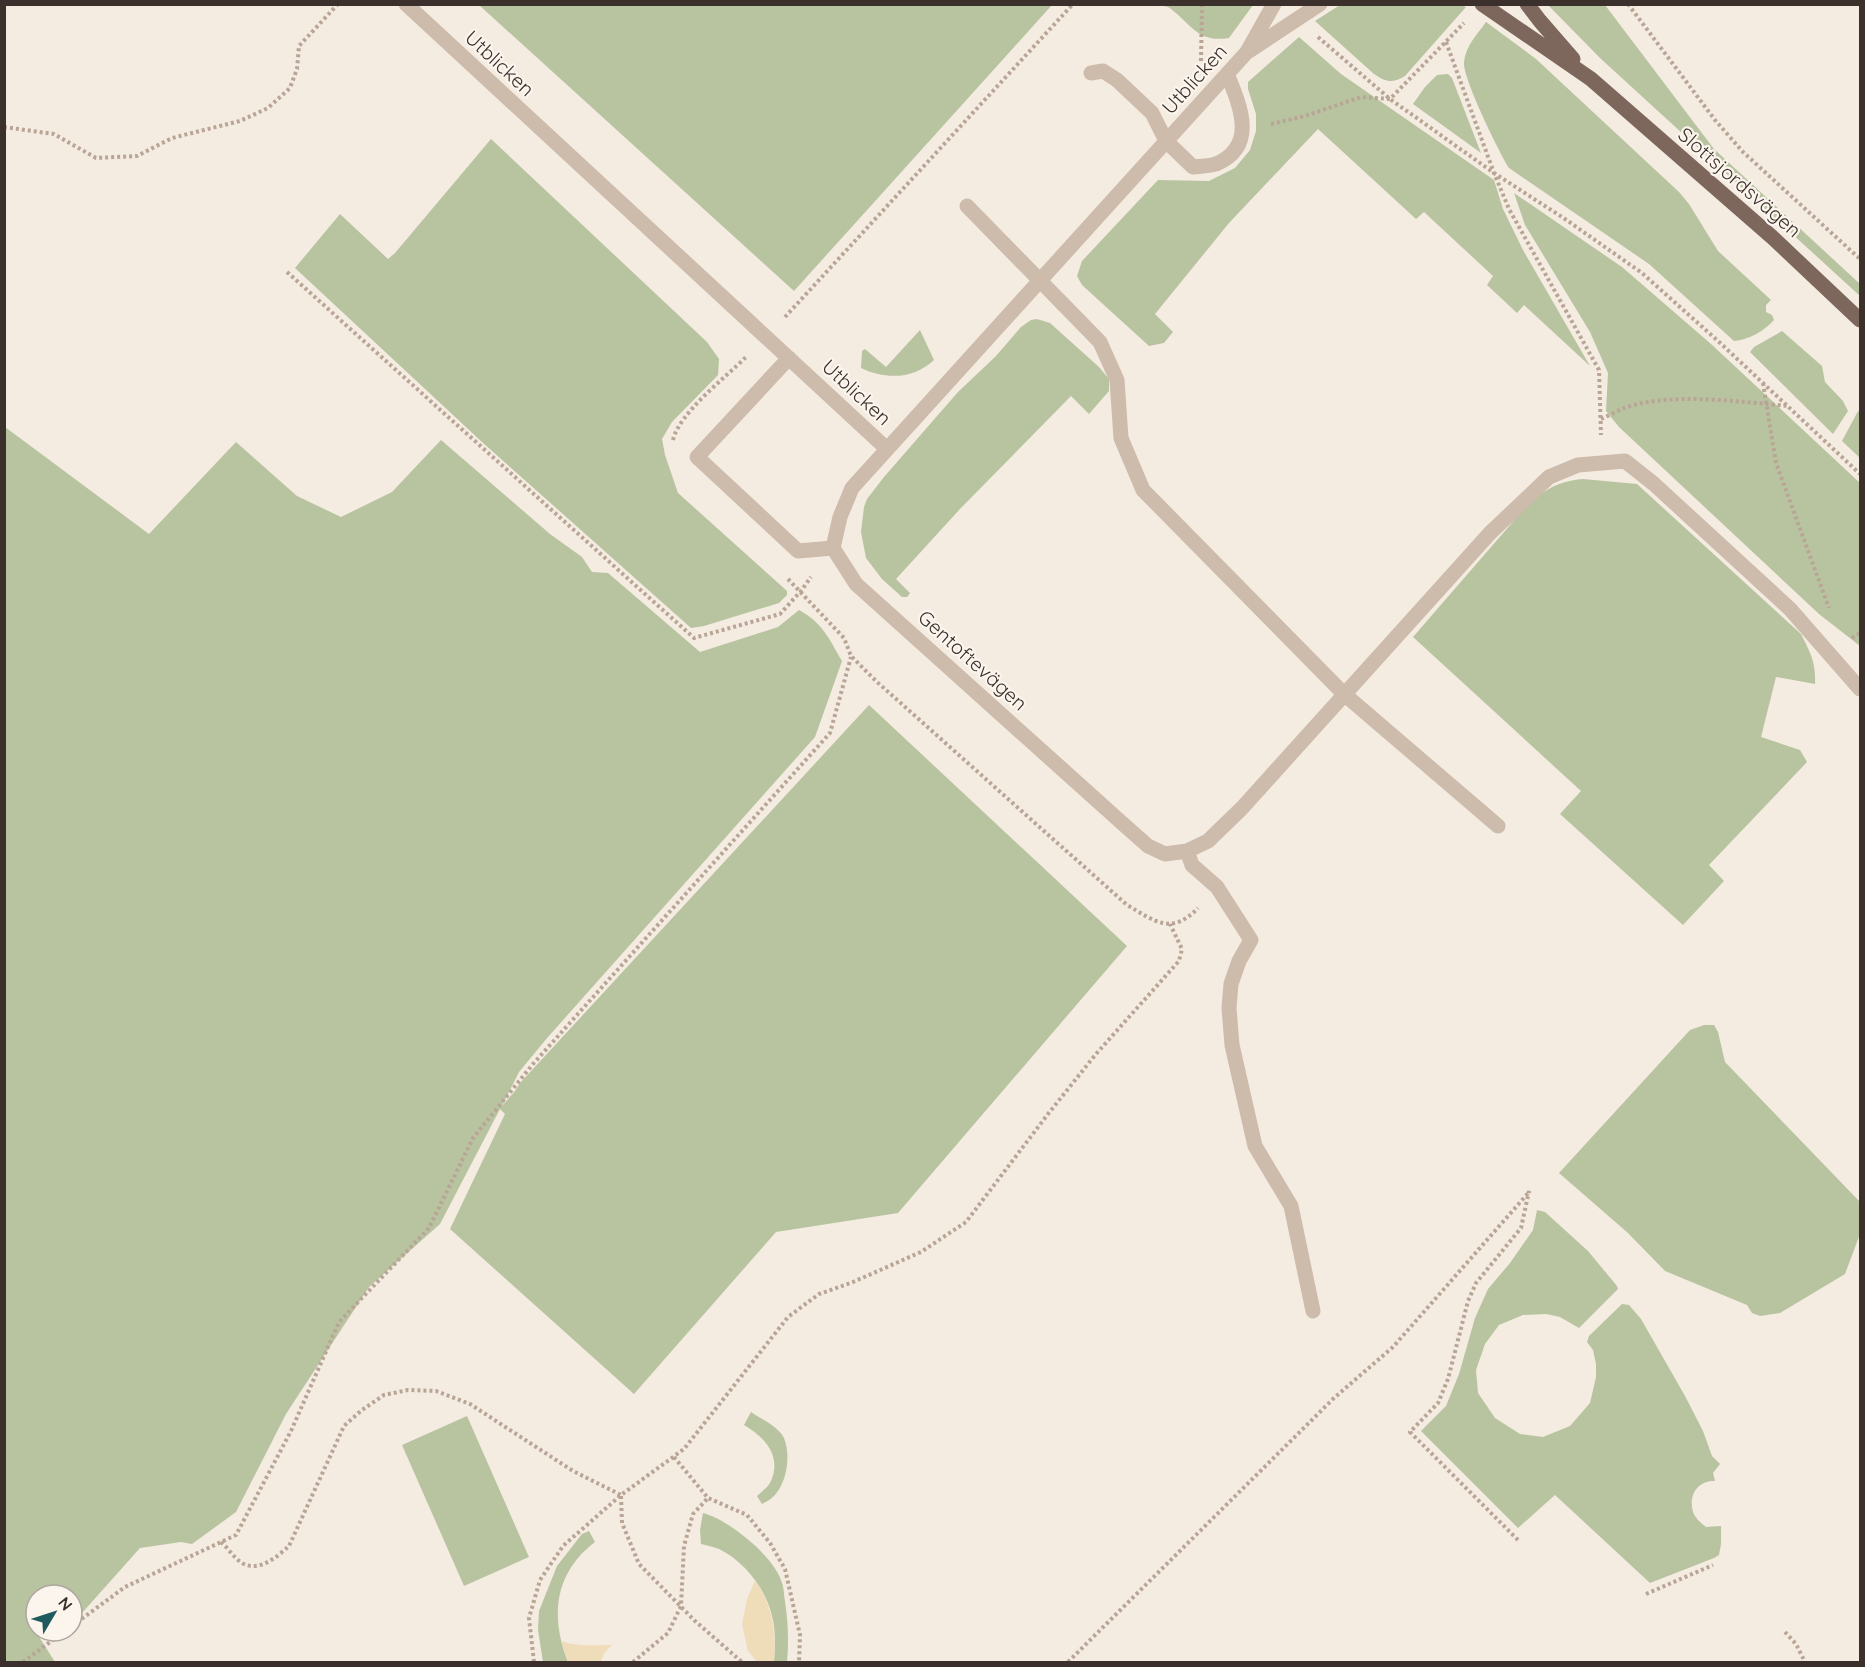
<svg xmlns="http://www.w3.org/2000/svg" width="1865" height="1667" font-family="Quicksand,sans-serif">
<rect width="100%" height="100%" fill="#f4ebe1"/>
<!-- green -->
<path fill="#b8c4a0" d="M1459 4 1466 7 1405 76C1392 84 1386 82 1374 74L1315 21 1340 5Z
M479 5H1052L794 291Z
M1158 5H1253L1229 38C1198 43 1192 25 1171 9 1168 6 1163 6 1158 5Z
M1548 5H1605L1714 149 1860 284V296L1600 58Z
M1486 22 1536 59 1679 192 1689 204 1718 251 1771 300 1766 305V312L1772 315 1774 320C1764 331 1749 340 1734 341L1649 264 1509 168C1499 152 1462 77 1464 62 1466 45 1477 35 1486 22Z
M1299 37 1341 74 1494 180 1503 209 1523 250 1590 366 1524 305 1517 313 1487 285 1493 276 1424 212 1416 219 1318 129 1229 223 1155 314 1173 332 1164 343 1149 346 1082 285 1077 276 1082 261 1158 180 1209 181 1235 168 1250 150 1256 131V114L1248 89V82Z
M1448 74 1452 78 1481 153 1413 104 1425 87 1437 75Z
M491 139 707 342 719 359 718 375 672 422 662 439 665 455 678 493 787 591V595L779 603 704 626 691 628 482 442 295 268 340 214 388 259 395 253Z
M1514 193 1622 267 1711 344 1860 483V646L1819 614 1619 427 1606 411 1608 373 1590 332 1525 225Z
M1037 319 1050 323 1099 367 1109 379V391L1089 414 1071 396 960 509 896 579 910 593 907 597H902L882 579 866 558 861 532 864 507 867 499 884 477 958 392 996 356 1021 327 1031 320Z
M920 330 934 360C914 379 886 380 861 368L862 351 865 349 886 367Z
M1782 331 1822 366 1825 382 1843 401 1848 411 1833 434 1750 352 1754 347Z
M1860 409V458L1842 441 1857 413Z
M5 427 149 534 236 442 297 496 341 517 392 492 441 440 550 534 582 557 592 572 608 573 700 652 778 627 799 610C823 623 829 639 842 661L815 737 548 1037 519 1072 502 1106 515 1091 520 1083 869 705 1127 946 898 1213 776 1232 634 1394 450 1229 505 1114 500 1109 440 1224 369 1287 286 1414 236 1512 192 1544 181 1542 140 1548 74 1622H72V1595H36V1628L34 1629 55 1662H5Z
M1583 479 1637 484 1801 634C1810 652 1816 662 1815 684L1776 677 1761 737 1800 750 1807 762 1709 865 1724 881 1683 925 1560 814 1581 791 1413 637 1524 509C1544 490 1555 482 1583 479Z
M1704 1025H1714L1718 1032 1725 1062 1860 1202V1234L1845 1274 1780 1313 1760 1316 1752 1313 1747 1305 1665 1271 1628 1233 1559 1173 1690 1030Z
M1537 1210 1545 1212 1588 1251 1617 1286 1618 1289 1579 1328 1560 1317 1546 1314 1523 1315 1499 1325 1485 1344 1476 1370 1478 1393 1495 1418 1520 1434 1543 1437 1570 1426 1590 1403 1596 1377V1364L1593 1350 1587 1342 1589 1336 1622 1304 1629 1305 1641 1319 1685 1396 1703 1431 1712 1456 1720 1464 1713 1473 1715 1481C1698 1480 1688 1495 1693 1512 1695 1518 1701 1523 1706 1527L1721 1526V1544L1719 1555 1714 1558 1650 1583 1555 1495 1518 1528 1421 1431 1446 1406 1459 1374 1475 1318 1488 1289 1510 1263 1533 1230Z
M751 1412C761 1419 778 1426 784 1438 791 1455 787 1483 774 1496 771 1499 766 1502 762 1504L757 1496C761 1492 767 1488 770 1483 783 1457 765 1437 744 1425Z
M467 1416 529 1557 464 1586 402 1445Z
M703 1513C728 1519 775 1557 782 1583 784 1588 784 1596 785 1601 788 1622 789 1641 787 1662H774C775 1647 776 1631 772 1616 766 1589 744 1561 719 1549 713 1547 707 1545 701 1544L700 1530Z
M589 1531 595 1542C554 1573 550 1617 568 1662H543L538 1630 539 1611 557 1566 582 1534Z"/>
<!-- sand -->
<path fill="#efdcb8" d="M755 1581C773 1605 776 1633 774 1662H757L748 1651 742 1624 747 1599Z
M561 1641C578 1647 595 1645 612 1645L604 1653 601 1662H568Z"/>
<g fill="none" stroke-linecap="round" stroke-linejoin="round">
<!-- path -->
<path stroke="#b9a596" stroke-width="4" stroke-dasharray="3 3" stroke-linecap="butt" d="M1628 4 1715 120 1743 152 1860 259
M1318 37 1390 99 1494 173 1565 219 1642 273 1717 340 1860 474
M1446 42 1494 173 1509 209 1599 370 1601 435
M1201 61 1202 4
M1271 124 1305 116 1361 97 1390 99 1464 23
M4 127 54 134 96 158 137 156 172 138 240 121 268 108 290 88 297 69 299 46 338 4
M287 272 694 638 780 614 801 591 811 577
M785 317 1073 4
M1763 383 1776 463 1829 608
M1601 419C1608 416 1615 412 1622 409 1667 391 1740 402 1788 406
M673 440C679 413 726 377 746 357
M788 579 844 638 851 656 877 682 1127 905C1155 921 1171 936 1198 908
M1852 638 1860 633
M674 1457 708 1498 747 1515 770 1543 785 1569 800 1635 799 1662
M621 1496 622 1523 639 1564 695 1621 742 1662
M1518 1540 1410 1432 1438 1403 1448 1379 1468 1301 1476 1283 1521 1228 1529 1191
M221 1542C228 1548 234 1558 242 1563 259 1573 278 1556 289 1546L344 1426 362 1410 384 1395 408 1390 436 1391 470 1404 573 1471 621 1495
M1646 1594 1713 1565
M72 1626 125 1587 236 1535 291 1431 339 1322 429 1228 473 1138 533 1064 830 733 851 657
M1785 1632 1796 1644 1805 1662
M23 1662 65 1631
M534 1662 529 1618 540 1580 563 1546 621 1495 684 1449 788 1317 819 1294 853 1282 921 1252 966 1222 1048 1114 1096 1054 1179 961 1182 949 1170 924
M633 1662 668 1633 681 1606 684 1546 693 1514 708 1498
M1068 1662 1334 1398 1393 1347 1530 1191"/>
<!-- minor -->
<path stroke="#cdbbac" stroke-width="15" d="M406 4 887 449
M1274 4 1247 52 852 488 840 517 833 548 856 584 1122 823 1148 846 1165 854 1187 851 1208 841 1242 808 1490 533 1549 477 1578 465 1625 461 1654 484 1790 609 1860 689
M1249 51 1320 4
M1091 73 1103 71 1117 80 1152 113 1166 141 1193 167C1200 166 1210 166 1216 164 1258 146 1240 105 1227 74
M967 206 1100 342 1117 380 1121 438 1143 490 1344 694 1498 826
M789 358 697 457 798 551 833 548
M1187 851 1192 865 1217 887 1251 940 1239 961 1231 984 1229 1008 1232 1045 1255 1146 1291 1206 1313 1311"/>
<!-- major -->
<path stroke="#7d675c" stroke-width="15" d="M1482 4 1591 79 1772 237 1860 320
M1527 4 1540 21 1573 59"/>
</g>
<g text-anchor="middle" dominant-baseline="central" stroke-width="4.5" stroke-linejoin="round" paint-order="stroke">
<!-- street labels -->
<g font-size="20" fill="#3b302b" stroke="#fbf5ee">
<text transform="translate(500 63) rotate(43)">Utblicken</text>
<text transform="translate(1194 79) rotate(-48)">Utblicken</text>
<text transform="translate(1740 182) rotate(41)">Slottsjordsvägen</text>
<text transform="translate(857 392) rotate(43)">Utblicken</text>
<text transform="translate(973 660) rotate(42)">Gentoftevägen</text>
</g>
</g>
<!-- border -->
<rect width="1865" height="1667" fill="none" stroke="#3b302b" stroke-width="12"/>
<!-- north arrow -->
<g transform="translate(54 1613) rotate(51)"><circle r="28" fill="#fbf5ee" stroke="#aea6a0" stroke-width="1.5"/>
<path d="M0-4.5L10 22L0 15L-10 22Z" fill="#1f5a5e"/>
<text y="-9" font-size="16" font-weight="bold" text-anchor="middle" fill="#3b302b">N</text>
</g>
</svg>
